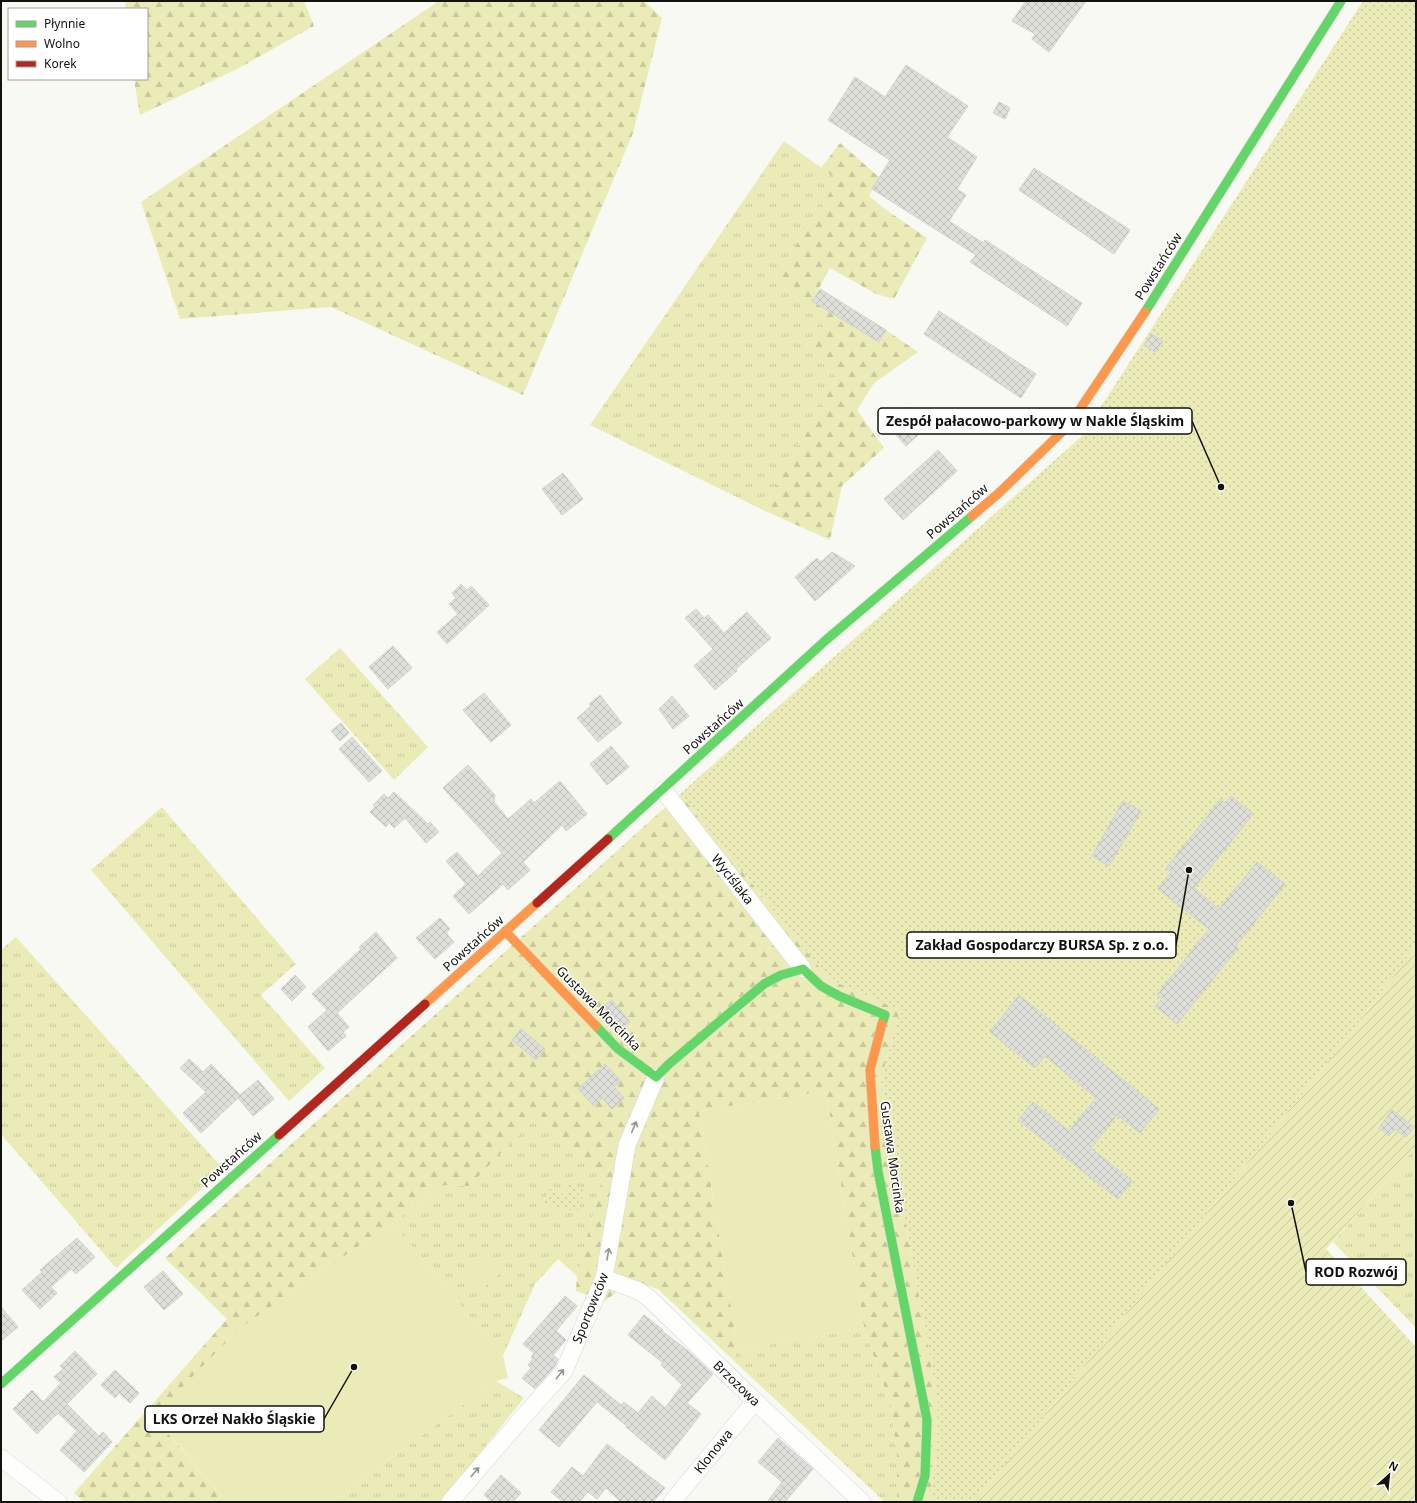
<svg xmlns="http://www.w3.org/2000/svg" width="1417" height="1503" font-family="'Noto Sans',sans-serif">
<defs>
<pattern id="grass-tufts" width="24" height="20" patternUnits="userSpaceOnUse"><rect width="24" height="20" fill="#ebebb7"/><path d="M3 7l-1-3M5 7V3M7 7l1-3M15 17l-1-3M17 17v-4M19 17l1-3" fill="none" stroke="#c8c89c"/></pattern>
<pattern id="forest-firs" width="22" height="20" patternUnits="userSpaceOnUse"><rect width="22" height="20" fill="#ebebb7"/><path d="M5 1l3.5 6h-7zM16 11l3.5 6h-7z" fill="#c8c89c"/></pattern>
<pattern id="park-dots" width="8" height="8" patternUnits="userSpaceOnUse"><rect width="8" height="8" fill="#ebebb7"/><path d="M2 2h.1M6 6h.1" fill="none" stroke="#c8c89c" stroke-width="1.8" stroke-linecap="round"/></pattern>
<pattern id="garden-furrows" width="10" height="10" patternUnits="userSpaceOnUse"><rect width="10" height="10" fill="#ebebb7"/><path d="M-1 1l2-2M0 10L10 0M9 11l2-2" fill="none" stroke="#c8c89c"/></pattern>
<pattern id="building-cross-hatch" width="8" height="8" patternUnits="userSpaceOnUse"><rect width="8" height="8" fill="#e0e0db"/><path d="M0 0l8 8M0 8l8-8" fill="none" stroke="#bfbfbb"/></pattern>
</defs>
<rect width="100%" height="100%" fill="#f9f9f3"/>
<!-- grass -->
<path fill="url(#grass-tufts)" d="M784 141 838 180 774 280 824 322 806 346 837 378 763 510 590 425Z
M340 648 428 747 394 780 305 679Z
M162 807 296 964 261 995 325 1068 289 1101 91 870Z
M16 937 223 1169 116 1268 1 1134V950Z
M539 1114 603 1176 577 1276 558 1259 535 1284 503 1356 392 1223 444 1185 469 1186Z
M1416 1147V1328L1333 1242Z
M864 1328 891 1406 897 1456V1502H885L733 1360 738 1350Z
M496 1381 524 1398 441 1502H331Z"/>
<!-- forest -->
<path fill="url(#forest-firs)" d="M126 1H304L314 26 239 68 140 115 134 79H147V9H125Z
M439 1H644L662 18 633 133 523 395 331 307 180 319 141 202Z
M840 143 879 177 869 196 885 209 927 238 894 299 876 294 830 268 812 301 879 342 886 330 918 352 874 383 857 410 884 448 842 486 830 540 763 510 837 378 806 346 824 322 774 280 838 180 821 168Z
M680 794 829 979 900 1010 881 1080 890 1147 908 1235 938 1401 937 1456 929 1496 942 1502H897V1456L891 1406 864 1328 826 1091 699 1111 738 1350 733 1360 658 1289 631 1281 605 1301 576 1291 577 1276 603 1176 539 1114 469 1186 444 1185 392 1223 239 1329 154 1417 227 1502H84L74 1493 227 1319 165 1258Z"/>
<!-- park -->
<path fill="url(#park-dots)" d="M1363 1H1416V882L1414 885 1416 887V946L1344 1042 975 1502H942L929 1496 937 1456 938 1401 908 1235 890 1147 881 1080 900 1010 829 979 680 794 1082 436Z
M569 1184 585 1191 577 1213 561 1206 559 1209 544 1203 550 1189 564 1195Z"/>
<!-- garden -->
<path fill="url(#garden-furrows)" d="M1416 946V1147L1326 1249 1416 1347V1502H975L1344 1042Z"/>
<!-- pitch -->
<path fill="#ebebb7" d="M826 1091 864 1328 738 1350 699 1111Z
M392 1223 503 1356 508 1378 496 1381 331 1502H227L154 1416 239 1329Z
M485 1250 503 1271 481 1290 463 1268Z"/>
<!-- building -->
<path fill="url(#building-cross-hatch)" stroke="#d2d2ce" d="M1026 1H1086L1049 52 1032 39 1035 34 1012 21Z
M906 65 968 106 947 137 977 157 957 189 966 195 949 221 983 243 985 240 1082 303 1067 326 970 262 976 255 872 189 890 160 828 120 855 77 885 97Z
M999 102 1010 108 1005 119 993 113Z
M1034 168 1130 230 1114 254 1019 190Z
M820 289 886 330 879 342 812 301Z
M939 311 1036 374 1021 398 924 334Z
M1151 334 1163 341 1155 352 1144 345Z
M910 407 928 426 906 446 889 427Z
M938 450 957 471 903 520 884 499Z
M563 473 583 499 562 515 542 489Z
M832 552 855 566 815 601 795 577 817 558 821 562Z
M461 584 467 590 471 586 489 605 447 644 437 632 458 614 449 604 456 598 452 593Z
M696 609 704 618 708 615 724 633 747 612 771 638 736 669 737 671 715 690 694 666 713 649 685 618Z
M393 646 412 668 388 689 369 667Z
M484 693 511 725 491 742 463 710Z
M600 695 622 723 598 742 577 718 591 706 589 704Z
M672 696 689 716 673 729 659 709Z
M341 723 349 733 340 741 331 731Z
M352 737 382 771 369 782 339 749Z
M611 746 629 767 607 785 590 764Z
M468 765 495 795 494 802 508 819 531 799 534 803 560 781 587 814 566 831 562 825 523 862 530 870 508 890 503 884 469 914 453 896 466 884 446 861 457 852 478 876 502 853 443 788Z
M394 792 428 824 430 822 439 832 426 843 405 818 394 828 389 823 386 827 370 812 375 807 373 805 384 794 388 798Z
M1231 796 1253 814 1194 888 1219 909 1257 862 1285 884 1236 946 1238 948 1177 1024 1155 1006 1162 999 1157 995 1209 929 1158 889 1171 872 1166 868 1221 799 1225 803Z
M1123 801 1141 811 1109 866 1092 856Z
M440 918 450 929 446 933 454 942 435 959 416 938Z
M376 932 397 958 337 1013 349 1027 343 1032 346 1036 328 1051 308 1027 327 1010 312 994 361 949 359 947Z
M295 975 306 987 292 1001 281 989Z
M1019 995 1159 1109 1140 1133 1117 1115 1091 1148 1132 1181 1118 1199 1018 1120 1033 1102 1069 1131 1096 1098 1045 1056 1035 1068 990 1032Z
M612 1000 630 1022 618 1031 600 1009Z
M521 1029 545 1049 536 1060 512 1040Z
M189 1059 203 1072 211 1064 240 1095 258 1080 274 1099 253 1116 238 1098 201 1133 183 1113 206 1092 180 1068Z
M605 1064 621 1081 614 1087 624 1098 612 1109 602 1098 594 1106 578 1089Z
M1392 1110 1414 1127 1406 1137 1395 1129 1389 1136 1379 1128Z
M77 1238 95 1257 76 1274 71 1269 51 1287 57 1293 40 1309 22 1290 42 1272 40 1270Z
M163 1271 183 1294 164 1310 144 1287Z
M565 1296 577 1306 556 1331 566 1340 553 1355 558 1359 555 1366 535 1389 522 1378 531 1368 528 1365 533 1359 531 1357 534 1353 523 1344Z
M1 1307 18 1327 1 1341Z
M644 1315 663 1330 662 1331 687 1350 713 1374 687 1403 701 1414 665 1460 626 1427 627 1426 597 1402 559 1447 539 1430 584 1375 621 1405 624 1402 638 1413 652 1396 665 1408 682 1385 661 1365 663 1363 628 1335Z
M75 1351 97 1374 67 1404 99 1436 103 1432 112 1442 84 1472 60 1450 77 1431 58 1413 37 1434 13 1409 32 1390 43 1402 61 1383 54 1377 63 1369 60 1366Z
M115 1370 139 1393 130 1403 119 1393 115 1398 101 1385Z
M778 1438 813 1469 785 1502H767L782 1482 758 1462Z
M607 1444 665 1488 653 1502H621L606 1488 597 1499 588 1492 579 1502H563L551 1492 572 1467 583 1476Z
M501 1475 521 1493 513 1502H492L484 1495Z"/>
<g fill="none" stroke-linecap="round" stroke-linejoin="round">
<!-- street casing -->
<g stroke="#d6d6d1" stroke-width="18">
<path id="street" d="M663 790 803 969
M604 1278 639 1291 650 1299 755 1401 862 1502
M1 1458 58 1502
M450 1502 516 1425 564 1371 604 1278 627 1145 656 1077
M672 1502 755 1401"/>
</g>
<!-- fast casing -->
<g stroke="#d6d6d1" stroke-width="10">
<path id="fast" d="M1145 312 1341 1
M608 839 826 640 972 516
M596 1026 618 1049 656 1077 669 1064 764 984 781 975 803 969 821 986 839 996 885 1015 882 1024
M875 1146 878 1171 927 1420 925 1476 917 1502
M1 1384 279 1135"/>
</g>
<!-- slow casing -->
<g stroke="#d6d6d1" stroke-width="10">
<path id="slow" d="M972 516 1000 492 1070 424 1145 312
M505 931 596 1026
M425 1004 537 903
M875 1146 870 1070 882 1024"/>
</g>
<!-- jam casing -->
<g stroke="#d6d6d1" stroke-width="10">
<path id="jam" d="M537 903 608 839
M279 1135 425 1004"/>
</g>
<!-- street -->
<use href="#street" stroke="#fefefd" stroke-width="17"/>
<!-- fast -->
<use href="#fast" stroke="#63d668" stroke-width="9"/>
<!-- slow -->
<use href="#slow" stroke="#ff974d" stroke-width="9"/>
<!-- jam -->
<use href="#jam" stroke="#b3261e" stroke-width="9"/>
</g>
<!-- one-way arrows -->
<defs><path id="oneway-shaft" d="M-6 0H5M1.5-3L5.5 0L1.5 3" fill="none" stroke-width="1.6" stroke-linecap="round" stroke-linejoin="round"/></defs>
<g stroke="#949492">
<use href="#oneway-shaft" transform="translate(634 1127) rotate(-67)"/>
<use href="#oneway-shaft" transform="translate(608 1254) rotate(-80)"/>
<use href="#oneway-shaft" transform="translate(560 1374) rotate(-51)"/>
<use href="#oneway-shaft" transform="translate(475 1472) rotate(-50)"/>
</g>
<g text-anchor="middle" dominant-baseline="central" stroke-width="3" stroke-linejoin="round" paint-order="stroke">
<!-- street labels -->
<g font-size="13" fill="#12120f" stroke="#fff">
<text transform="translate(1158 266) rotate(-58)">Powstańców</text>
<text transform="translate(957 511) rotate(-41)">Powstańców</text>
<text transform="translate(713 726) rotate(-42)">Powstańców</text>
<text transform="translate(733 879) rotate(52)">Wyciślaka</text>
<text transform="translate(473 943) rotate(-42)">Powstańców</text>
<text transform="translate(599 1008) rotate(45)">Gustawa Morcinka</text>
<text transform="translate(893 1157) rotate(82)">Gustawa Morcinka</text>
<text transform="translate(231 1159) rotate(-42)">Powstańców</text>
<text transform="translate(590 1308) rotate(-68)">Sportowców</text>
<text transform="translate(737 1383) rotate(44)">Brzozowa</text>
<text transform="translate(713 1451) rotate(-51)">Klonowa</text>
</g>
</g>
<!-- callouts -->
<path fill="none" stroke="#12120f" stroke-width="1.5" d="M1221 487L1192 421M1189 870L1176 945M1291 1203L1306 1272M354 1367L324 1419"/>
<g fill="#12120f" stroke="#fff" stroke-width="1.5">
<circle cx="1221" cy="487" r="4"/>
<circle cx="1189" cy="870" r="4"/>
<circle cx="1291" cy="1203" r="4"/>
<circle cx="354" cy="1367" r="4"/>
</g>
<g fill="#fff" stroke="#12120f" stroke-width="1.5">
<rect x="878" y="408" width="314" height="26" rx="4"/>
<rect x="907" y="932" width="269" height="26" rx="4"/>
<rect x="1306" y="1259" width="100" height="26" rx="4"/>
<rect x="145" y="1406" width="179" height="26" rx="4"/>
</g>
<g font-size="14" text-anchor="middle" font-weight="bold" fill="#12120f">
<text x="1035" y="426">Zespół pałacowo-parkowy w Nakle Śląskim</text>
<text x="1042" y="950">Zakład Gospodarczy BURSA Sp. z o.o.</text>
<text x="1356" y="1277">ROD Rozwój</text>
<text x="234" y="1424">LKS Orzeł Nakło Śląskie</text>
</g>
<!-- border -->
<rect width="1417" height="1503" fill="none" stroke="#12120f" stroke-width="4"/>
<!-- legend -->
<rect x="8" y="8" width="140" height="72" fill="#ffffff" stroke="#a0a09f"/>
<rect x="16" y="21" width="20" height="6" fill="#63d668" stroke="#a0a09f"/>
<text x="44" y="28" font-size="12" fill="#12120f">Płynnie</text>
<rect x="16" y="41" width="20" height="6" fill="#ff974d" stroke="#a0a09f"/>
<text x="44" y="48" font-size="12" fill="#12120f">Wolno</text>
<rect x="16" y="61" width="20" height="6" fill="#b3261e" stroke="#a0a09f"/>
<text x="44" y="68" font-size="12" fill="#12120f">Korek</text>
<!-- north arrow -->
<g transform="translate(1389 1475) rotate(27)" stroke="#ffffff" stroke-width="3" paint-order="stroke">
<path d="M0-3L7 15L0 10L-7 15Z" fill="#12120f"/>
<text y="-6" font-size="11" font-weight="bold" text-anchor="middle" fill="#12120f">N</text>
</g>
</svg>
